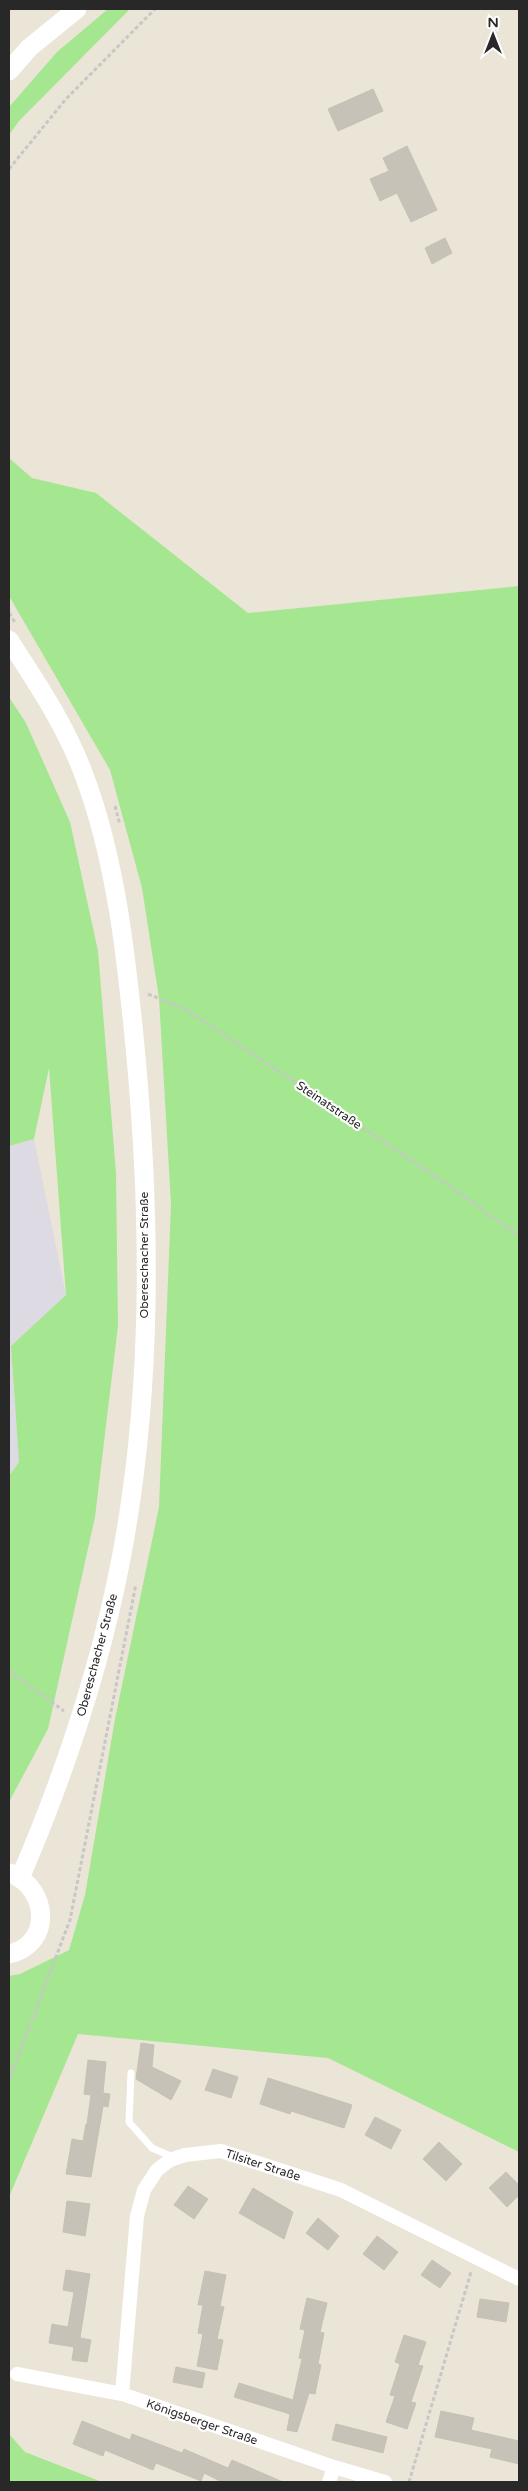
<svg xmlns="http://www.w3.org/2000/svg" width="528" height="2491" font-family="'Varela Round',sans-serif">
<rect width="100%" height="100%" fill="#ebe5d8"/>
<!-- industrial -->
<path fill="#dddae3" d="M34 1139 66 1295 11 1346 19 1462 9 1476V1146Z"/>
<!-- green -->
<path fill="#a5e691" d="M108 9H130L19 121 9 135V107L57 52Z
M9 458 32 478 96 493 248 613 519 586V2152L328 2058 78 2034 9 2197V1976L20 1974 69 1950 85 1895 115 1719 159 1507 171 1204 159 998 142 888 110 770 9 596Z
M9 697 26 723 70 822 98 951 116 1173 118 1326 95 1517 48 1729 9 1802V1476L19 1462 11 1346 66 1295 49 1068 34 1139 9 1146Z
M9 2434 25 2452 102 2482H9Z"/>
<!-- building -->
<path fill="#c6c2b8" stroke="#c7c1b2" d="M373 89 383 111 338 131 328 109Z
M407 146 437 210 411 222 397 193 380 201 370 179 389 171 383 158Z
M445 238 452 253 432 264 425 248Z
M141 2043 154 2045 152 2067 181 2081 171 2100 136 2079Z
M88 2060 106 2062 103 2093 110 2094 108 2107 103 2106 91 2177 66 2174 72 2139 83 2141 86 2124H87L91 2095 84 2094Z
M213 2069 238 2077 231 2098 205 2090Z
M268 2078 352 2105 344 2128 291 2111 290 2114 260 2104Z
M375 2117 401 2130 391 2149 365 2135Z
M439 2142 462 2164 446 2181 423 2159Z
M506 2172 519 2185V2195L507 2207 489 2188Z
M188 2186 208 2199 194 2219 174 2205Z
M253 2188 293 2212 284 2239 239 2213Z
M67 2201 90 2204 85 2236 63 2232Z
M318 2218 339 2236 328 2250 306 2233Z
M377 2236 398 2252 384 2270 363 2254Z
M432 2260 451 2273 440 2288 421 2275Z
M66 2270 90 2274 80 2338 91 2340 87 2362 72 2360 74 2347 49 2343 52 2324 68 2327 74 2292 63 2290Z
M205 2271 226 2275 220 2306 224 2307 217 2339 223 2340 217 2370 197 2366 203 2334 198 2333 203 2305H198Z
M307 2298 327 2303 320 2332 324 2333 318 2364 321 2365 315 2394 309 2393 297 2432 287 2430 290 2414 234 2397 239 2383 293 2400 302 2359 299 2358 305 2330 300 2329Z
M480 2299 509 2303 506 2322 477 2317Z
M404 2335 426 2342 418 2365 423 2366 411 2402 416 2403 407 2429 386 2422 395 2396 390 2395 400 2364 395 2362Z
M176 2367 205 2373 202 2388 173 2382Z
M441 2411 474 2418 471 2430 519 2441V2464L490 2457 492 2449 435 2437Z
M82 2421 130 2440 132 2434 182 2453 184 2449 228 2468 232 2460 283 2482H222L204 2473 201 2481 156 2463 153 2470 105 2450 103 2456 73 2444Z
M336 2424 387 2437 383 2453 332 2440Z"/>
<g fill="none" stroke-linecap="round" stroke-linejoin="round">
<!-- path -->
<path stroke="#c7c7c7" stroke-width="3" stroke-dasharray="4 2.5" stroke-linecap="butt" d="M9 169 66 99 155 9
M9 613 16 624
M115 806 120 825
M148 994 187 1010 451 1187 519 1236
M9 1671 64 1711
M9 2080 70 1920 136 1584
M409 2482 471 2272"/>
<!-- service -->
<path stroke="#fff" stroke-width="7" d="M131 2073 129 2122 152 2148 173 2157"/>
<!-- minor -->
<path stroke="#fff" stroke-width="14" d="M17 2374 122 2394 334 2467 385 2482
M122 2394 137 2216 144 2190 157 2170 170 2160 185 2155 221 2151 341 2190 519 2279
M329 2482 334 2467"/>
<!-- secondary -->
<path stroke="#fff" stroke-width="19" d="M9 71 29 48 77 9
M9 640C37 683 66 726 84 775 116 860 126 955 135 1046 151 1216 153 1391 121 1559 100 1668 64 1776 20 1878
M9 1954C52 1945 50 1889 10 1873"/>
</g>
<g text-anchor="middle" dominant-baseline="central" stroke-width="4.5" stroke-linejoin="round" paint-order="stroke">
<!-- street labels -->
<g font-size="12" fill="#282828" stroke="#fff">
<text transform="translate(329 1105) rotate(34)">Steinatstraße</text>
<text transform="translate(144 1255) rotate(-90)">Obereschacher Straße</text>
<text transform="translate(97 1655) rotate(-75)">Obereschacher Straße</text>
<text transform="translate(263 2165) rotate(18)">Tilsiter Straße</text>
<text transform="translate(202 2422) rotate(19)">Königsberger Straße</text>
</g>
</g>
<!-- border -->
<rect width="528" height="2491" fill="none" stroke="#282828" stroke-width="20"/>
<!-- north arrow -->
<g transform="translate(493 35)" stroke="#ffffff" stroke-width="4" paint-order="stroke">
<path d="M0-4L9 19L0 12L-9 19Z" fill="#282828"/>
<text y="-8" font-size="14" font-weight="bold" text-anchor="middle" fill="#282828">N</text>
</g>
</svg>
